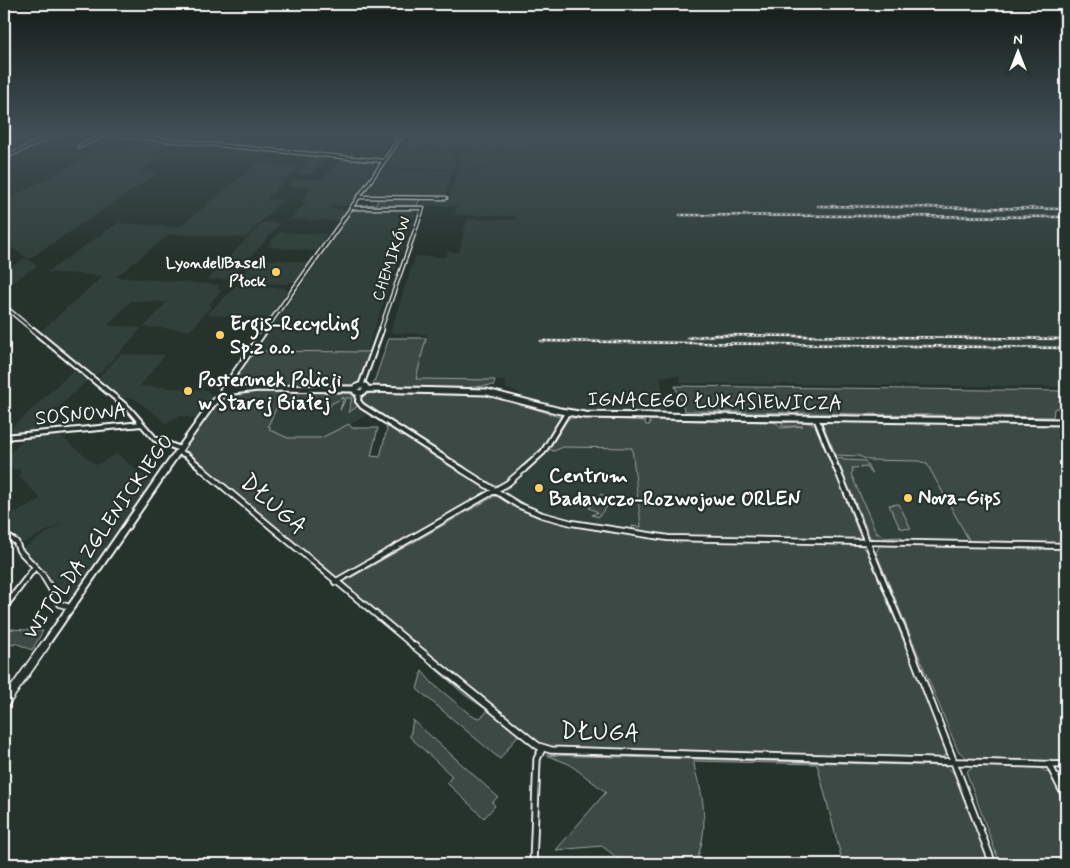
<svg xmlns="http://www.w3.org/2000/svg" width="1070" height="868" font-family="Mynerve,sans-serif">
<rect width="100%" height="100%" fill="#26332d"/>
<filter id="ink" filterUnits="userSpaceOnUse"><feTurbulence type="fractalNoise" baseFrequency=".02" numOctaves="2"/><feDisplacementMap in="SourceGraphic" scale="10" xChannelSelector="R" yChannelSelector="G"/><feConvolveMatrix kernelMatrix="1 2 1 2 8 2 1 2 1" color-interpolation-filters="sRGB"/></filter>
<g filter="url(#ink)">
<!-- built -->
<path fill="#333f3a" d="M416 134H462L460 148 406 147Z
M469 134H498L495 148H465Z
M501 134H1066V387L681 383 679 376H660L666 413 610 412 571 410 541 403 523 397 517 391 506 389V381L415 379 427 334 390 333 415 256 446 257 448 252H459L467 219 516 220V216L455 215 457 206H422L424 198H449L457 170H492L457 168 462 151H527V148H498Z
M147 139 171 141 148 154 164 156 139 171 159 173 29 259 4 243V201L99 151H125Z
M396 150 459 151 453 152 451 158H456L454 168 451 169 384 168Z
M315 156 327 157 310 175 297 174Z
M342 159 379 162 351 203 345 206H331L329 208 346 210 338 221 291 219 306 202 301 201 313 187 288 186 293 179H322Z
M258 163 299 166 267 199 283 200 245 238 170 234 116 277 220 285 217 289 222 290 209 304 212 305 191 330 144 327 167 302 131 301 108 325 142 328 100 373 94 374 40 332 103 276 47 272 118 223 179 227Z
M382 170H451L452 171 446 196H364Z
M353 210 416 211 366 352 256 351Z
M263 222 281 223 231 279 207 280Z
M279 232 328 234 316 251 267 247Z
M25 258 37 266 4 287V271Z
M256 259 309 262 296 281 286 284 239 282 237 280Z
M236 286 284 288 288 292 270 318 207 315Z
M121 354 165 355 140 386 206 390 213 396 197 418 180 416 166 423 134 398 123 399 100 379V376Z
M76 368 90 378 33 431 4 435Z
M274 392 354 397 352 405 367 415 324 438H284L257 426Z
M629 427 640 532 564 519 540 512 507 495 506 488 523 476 553 447Z
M58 434 96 465 117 454 153 483 70 599 23 548 65 522 23 543 4 525V518L41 499 18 475 22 470 4 468V459L28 436Z
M837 450 921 451 972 543 886 541 873 535Z"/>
<!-- green -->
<path fill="#3e4944" stroke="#9ea4a2" d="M379 198H417L420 199 417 206H356L376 204Z
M389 338H426L416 379 495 380 494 385 452 389 375 388 377 386 373 385Z
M254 351 366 352 371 351 360 382 347 387 245 386 248 385 236 382 235 379Z
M675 386 1066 391V406L1054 409 1053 417 685 411Z
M257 391 349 393 355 397V403L358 406 348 413 352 398H346L340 410 344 397 331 404 329 410 326 407 327 403 325 401 280 400 268 426H270V430L288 438H321L349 424 352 428H378L371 456 380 457 387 429 385 427H391L486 487 489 492 339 578H333L183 450 213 408 232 394 224 396 213 406C225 392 239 392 257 391Z
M374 391 485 394 515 400 491 395 563 418C553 440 517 486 492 487L364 406 361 402V397L367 394 382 392Z
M572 418 637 420 645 421 646 425H650L649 421 654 420 770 422 777 423 781 428 803 426H782L781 424C791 420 808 421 817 426L861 539 668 537 633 531 632 526 641 527 632 448 563 447 554 451 549 449 568 419Z
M828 422 1066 425V545L922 542H961L969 540 927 464 919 461 868 460 859 456 836 455 822 423Z
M842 458 843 460 865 461 872 474 866 467 852 468 853 471 851 474 876 532 885 538 901 537 902 539 877 541 870 537 837 459Z
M601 494 613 500 598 517 592 515 598 512 589 508Z
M500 496C580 543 689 540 779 543 801 543 842 540 862 546L867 551 947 748 946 755 941 758H932L546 748 339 583 347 580 493 497Z
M899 504 911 529 900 528 889 505Z
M880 545 1066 548V762L968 759 958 751 876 552Z
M10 629 43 631 32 650 16 643 14 645 4 642Z
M423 658 531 744V745L518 735 500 759 417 689 422 671 432 683 472 716 480 718 486 713 487 710 465 695Z
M413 720 498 797 492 802 495 806 484 818 447 783 452 776 410 737Z
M546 755 947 766 958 778 989 864H843L817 764 694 761C694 772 699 781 701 792 706 817 705 841 695 864H625L602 846 556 850 606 792 569 764Z
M974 766 1039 768C1070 776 1066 837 1066 864H1000L967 774 968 770Z"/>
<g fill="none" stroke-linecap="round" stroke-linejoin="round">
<!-- minor-far3 casing -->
<g stroke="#fff" stroke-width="5">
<path id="minor-far3" d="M105 134 383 161
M4 145 30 134
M79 147 106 134
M4 158 56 134
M358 197 446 198
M351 208H423L380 331
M4 306 34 331"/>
</g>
<!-- minor-far2 casing -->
<g stroke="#fff" stroke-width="8">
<path id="minor-far2" d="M33 330 129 409 155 439 180 449
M361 386 381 330
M359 393 358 401 362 406 463 470
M816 418 837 470
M4 437 142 424
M178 452 186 455 204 470
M523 470 543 452 567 413"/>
</g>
<!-- minor-far1 casing -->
<g stroke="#fff" stroke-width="8">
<path id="minor-far1" d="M202 469 414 646
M461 469 518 505 542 515 572 523 668 538 1066 546
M837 469 910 646
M4 534 16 542 19 550 42 574 60 604 69 607
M335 582 508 483 524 469
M4 608 35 567"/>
</g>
<!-- minor casing -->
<g stroke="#fff" stroke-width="9">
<path id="minor" d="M413 645 538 746 551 750 1066 765
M909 645 993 864
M1049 764 1066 798
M533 864 537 759 542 749"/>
</g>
<!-- tertiary-far2 casing -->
<g stroke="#fff" stroke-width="5">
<path id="tertiary-far2" d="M342 221 403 134"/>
</g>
<!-- tertiary-far1 casing -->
<g stroke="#fff" stroke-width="5.5">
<path id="tertiary-far1" d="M264 331 343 220"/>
</g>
<!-- tertiary casing -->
<g stroke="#fff" stroke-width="8">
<path id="tertiary" d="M229 386 230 380 265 330"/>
</g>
<!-- secondary-far2 casing -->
<g stroke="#fff" stroke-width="9">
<path id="secondary-far2" d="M359 386H365L367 389 361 393 356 392 354 389Z
M367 389 487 392 560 411 585 415 1066 422
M225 392 258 388 354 389
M225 392 223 389 236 386 237 389
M165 470 213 403 225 392"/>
</g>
<!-- secondary-far1 casing -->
<g stroke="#fff" stroke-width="10">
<path id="secondary-far1" d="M44 646 166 469"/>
</g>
<!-- secondary casing -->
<g stroke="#fff" stroke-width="11">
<path id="secondary" d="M4 704 45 645"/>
</g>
<!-- minor-far3 -->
<use href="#minor-far3" stroke="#26332d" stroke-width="2.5"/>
<!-- minor-far2 -->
<use href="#minor-far2" stroke="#26332d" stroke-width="4"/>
<!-- minor-far1 -->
<use href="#minor-far1" stroke="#26332d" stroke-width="4.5"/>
<!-- minor -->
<use href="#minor" stroke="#26332d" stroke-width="5.5"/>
<!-- tertiary-far2 -->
<use href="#tertiary-far2" stroke="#26332d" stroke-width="2.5"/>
<!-- tertiary-far1 -->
<use href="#tertiary-far1" stroke="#26332d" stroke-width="3"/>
<!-- tertiary -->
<use href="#tertiary" stroke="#26332d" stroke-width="4.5"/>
<!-- secondary-far2 -->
<use href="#secondary-far2" stroke="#26332d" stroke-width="5"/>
<!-- secondary-far1 -->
<use href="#secondary-far1" stroke="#26332d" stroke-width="6"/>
<!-- secondary -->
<use href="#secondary" stroke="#26332d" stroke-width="8"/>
<!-- rail casing -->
<g stroke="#fff" stroke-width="2.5">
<path id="rail" d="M818 206 1066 209
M680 215 1066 217
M687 338 716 335 1066 339
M541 341 1066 348"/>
</g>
<!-- rail -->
<use href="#rail" stroke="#26332d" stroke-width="1" stroke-dasharray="2.5" stroke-linecap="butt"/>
</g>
</g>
<!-- sky -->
<linearGradient id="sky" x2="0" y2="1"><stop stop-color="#151c19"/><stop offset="0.53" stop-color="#415057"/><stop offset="1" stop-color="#415057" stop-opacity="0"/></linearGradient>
<rect width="1070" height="255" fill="url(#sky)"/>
<!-- markers -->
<g fill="#ffd166" stroke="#26332d" stroke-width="2">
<circle cx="276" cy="272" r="5"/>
<circle cx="220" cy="335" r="5"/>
<circle cx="188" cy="391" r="5"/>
<circle cx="539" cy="488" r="5"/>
<circle cx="908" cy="498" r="5"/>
</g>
<g text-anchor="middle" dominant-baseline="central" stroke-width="4.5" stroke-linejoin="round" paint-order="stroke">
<!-- far-street labels -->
<g font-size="16" fill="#fff" stroke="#26332d">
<text transform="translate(392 259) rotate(-71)">CHEMIKÓW</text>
</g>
<!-- far-poi labels -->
<g font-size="16" font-weight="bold" fill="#fff" stroke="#26332d" text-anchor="end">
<text x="266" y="263">LyondellBasell<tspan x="266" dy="18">Płock</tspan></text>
</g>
<!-- poi labels -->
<g font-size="20" font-weight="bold" fill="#fff" stroke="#26332d" text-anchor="start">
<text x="230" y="324">Ergis-Recycling<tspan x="230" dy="23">Sp.z o.o.</tspan></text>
<text x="198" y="380">Posterunek Policji<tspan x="198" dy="23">w Starej Białej</tspan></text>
<text x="549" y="476">Centrum<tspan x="549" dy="23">Badawczo-Rozwojowe ORLEN</tspan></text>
<text x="918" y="498">Nova-Gips</text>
</g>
<!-- street labels -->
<g font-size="20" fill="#fff" stroke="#26332d">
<text transform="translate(715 402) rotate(1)">IGNACEGO ŁUKASIEWICZA</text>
<text transform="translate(81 415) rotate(-5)">SOSNOWA</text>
<text transform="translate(99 537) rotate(-55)">WITOLDA ZGLENICKIEGO</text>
</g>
<!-- near-street labels -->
<g font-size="24" fill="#fff" stroke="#26332d">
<text transform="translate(273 505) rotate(41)">DŁUGA</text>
<text transform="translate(600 733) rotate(2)">DŁUGA</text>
</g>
</g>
<!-- margin -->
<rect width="1070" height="868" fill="none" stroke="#26332d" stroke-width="20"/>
<rect x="10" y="10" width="1050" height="848" fill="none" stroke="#fff" stroke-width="2" filter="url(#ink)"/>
<!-- north arrow -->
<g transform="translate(1018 52)" stroke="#26332d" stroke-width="4" paint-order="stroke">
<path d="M0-4L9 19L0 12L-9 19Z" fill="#ffffff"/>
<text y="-8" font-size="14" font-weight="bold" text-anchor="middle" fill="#ffffff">N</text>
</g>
</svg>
